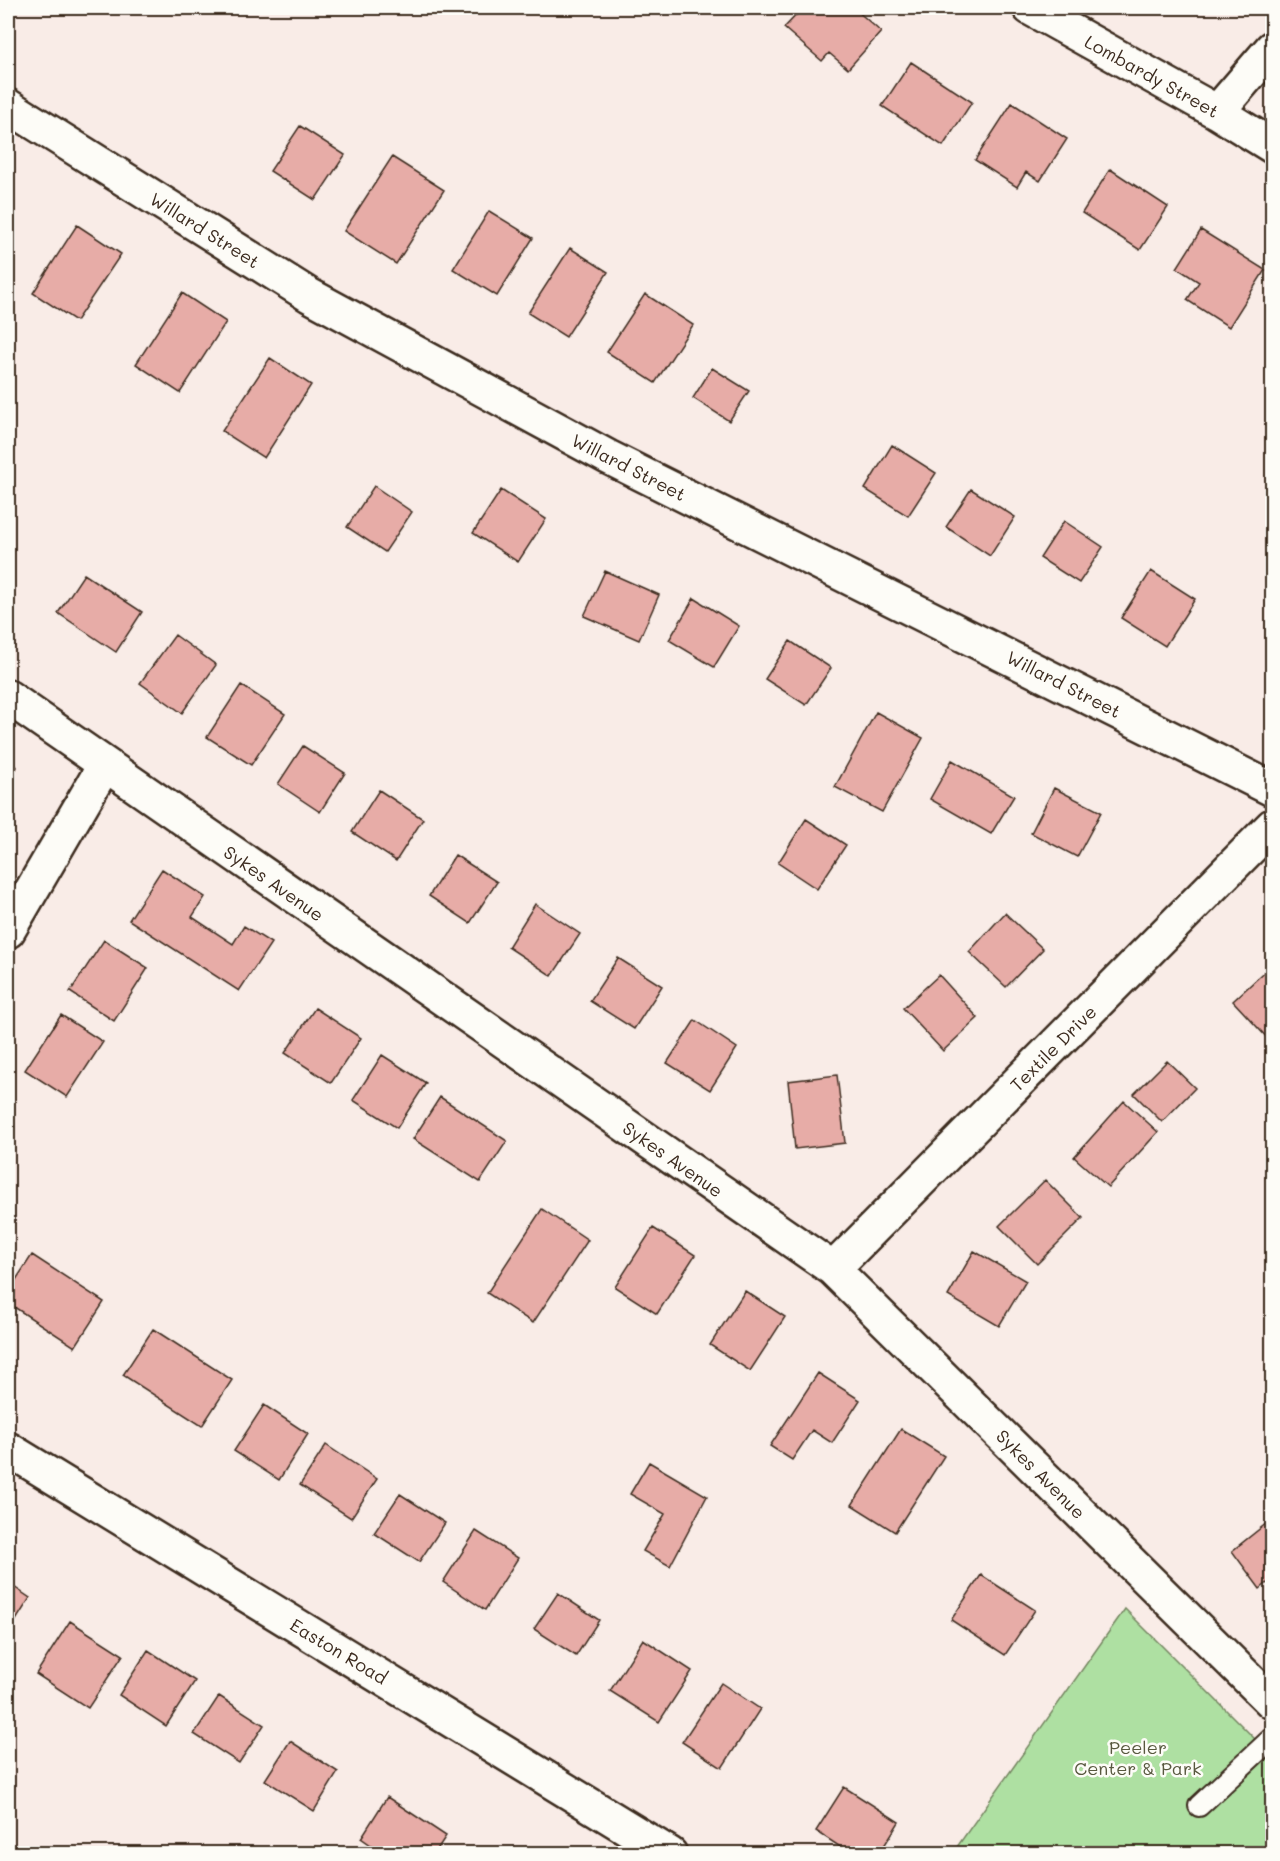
<svg xmlns="http://www.w3.org/2000/svg" width="1280" height="1861" font-family="Mali,sans-serif">
<rect width="100%" height="100%" fill="#f9ece7"/>
<filter id="ink" filterUnits="userSpaceOnUse"><feTurbulence type="fractalNoise" baseFrequency=".0167" numOctaves="2"/><feDisplacementMap in="SourceGraphic" scale="12" xChannelSelector="R" yChannelSelector="G"/><feConvolveMatrix kernelMatrix="1 2 1 2 8 2 1 2 1" color-interpolation-filters="sRGB"/></filter>
<g filter="url(#ink)">
<!-- green -->
<path fill="#aee0a2" stroke="#748560" stroke-width="1.5" d="M1125 1609 1272 1756V1853L952 1854Z"/>
<!-- building -->
<path fill="#e7aca7" stroke="#3b2a1e" stroke-width="1.5" d="M803 8H854L881 32 848 69 829 53 822 61 784 28Z
M911 62 972 102 943 146 882 106Z
M1012 103 1067 139 1040 181 1026 172 1017 187 975 160Z
M300 126 345 155 315 200 270 171Z
M392 157 444 190 396 264 344 231Z
M1110 169 1168 207 1140 250 1082 213Z
M489 211 533 238 497 296 453 269Z
M77 225 121 254 76 321 33 293Z
M1201 230 1265 270 1229 327 1187 300 1199 282 1177 268Z
M570 248 608 272 566 337 528 313Z
M182 293 226 322 180 393 136 364Z
M645 294 693 325 655 383 607 352Z
M270 358 311 385 264 458 222 431Z
M712 368 749 391 729 421 693 398Z
M892 445 936 473 908 516 865 489Z
M374 486 412 512 385 552 347 527Z
M971 489 1015 517 990 556 946 527Z
M501 490 546 519 518 562 473 533Z
M1064 521 1103 547 1079 583 1040 558Z
M605 571 659 595 639 640 584 616Z
M1151 571 1195 599 1165 646 1121 618Z
M84 574 142 612 116 652 58 613Z
M694 598 739 626 714 667 669 640Z
M175 635 216 665 182 713 140 683Z
M790 641 831 668 806 705 765 679Z
M241 685 285 714 251 765 207 737Z
M876 712 923 738 882 812 835 787Z
M303 746 345 773 320 812 278 784Z
M952 760 1014 796 991 834 930 799Z
M8 761 17 767 8 782Z
M1054 788 1101 812 1077 857 1031 833Z
M379 790 423 819 396 861 352 832Z
M806 819 846 845 817 889 778 863Z
M455 855 497 882 470 923 429 896Z
M162 869 205 897 192 917 233 944 244 926 271 943 239 991 129 920Z
M535 904 580 934 552 976 508 947Z
M1005 913 1043 949 1006 987 969 952Z
M104 940 148 968 114 1021 70 992Z
M618 958 662 986 634 1029 590 1001Z
M1272 965V1043L1233 1001Z
M939 975 978 1018 943 1051 903 1008Z
M315 1008 361 1038 331 1083 285 1053Z
M61 1015 103 1042 67 1097 25 1070Z
M695 1020 737 1048 710 1090 667 1063Z
M382 1055 426 1083 397 1128 353 1100Z
M1167 1061 1195 1088 1162 1122 1134 1094Z
M837 1075 845 1143 795 1149 788 1081Z
M440 1097 507 1141 480 1182 413 1139Z
M1124 1101 1158 1132 1108 1187 1074 1157Z
M1045 1180 1083 1218 1037 1264 999 1226Z
M542 1209 588 1240 533 1323 487 1293Z
M653 1228 695 1255 657 1314 615 1287Z
M974 1251 1026 1281 999 1326 948 1296Z
M32 1255 104 1302 75 1347 8 1303V1292Z
M745 1291 785 1317 750 1371 710 1345Z
M153 1329 232 1380 202 1426 123 1375Z
M818 1373 860 1400 832 1443 812 1430 792 1460 770 1446Z
M264 1405 308 1434 279 1480 234 1451Z
M901 1429 944 1456 895 1532 852 1505Z
M326 1445 377 1479 351 1518 300 1485Z
M649 1462 707 1496 670 1566 643 1551 665 1514 630 1494Z
M400 1494 445 1523 419 1562 374 1533Z
M1272 1519V1579L1260 1589 1232 1551Z
M476 1531 518 1558 485 1610 443 1582Z
M981 1575 1035 1610 1005 1655 951 1620Z
M8 1583 30 1598 8 1633Z
M558 1593 599 1620 576 1656 534 1629Z
M70 1621 123 1655 88 1708 36 1674Z
M643 1639 692 1671 659 1722 610 1691Z
M148 1650 195 1681 166 1726 119 1695Z
M721 1683 760 1709 722 1768 682 1742Z
M219 1696 264 1725 239 1763 194 1734Z
M290 1741 338 1772 314 1811 265 1780Z
M844 1787 899 1822 879 1854H851L816 1831Z
M387 1797 446 1836 434 1854H384L361 1838Z"/>
<g fill="none" stroke-linecap="round" stroke-linejoin="round">
<!-- lane casing -->
<g stroke="#3b2a1e" stroke-width="24">
<path id="lane" d="M1199 1806 1272 1738"/>
</g>
<!-- street casing -->
<g stroke="#3b2a1e" stroke-width="38">
<path id="street" d="M1030 8 1217 112 1272 146
M8 106 309 295 608 457 1272 789
M1217 112 1272 48
M8 931 104 766
M8 1449 670 1854"/>
</g>
<!-- secondary casing -->
<g stroke="#3b2a1e" stroke-width="38">
<path id="secondary" d="M8 697 833 1269 1272 1702
M833 1269 1272 826"/>
</g>
<!-- lane -->
<use href="#lane" stroke="#fdfcf7" stroke-width="20"/>
<!-- street -->
<use href="#street" stroke="#fdfcf7" stroke-width="33"/>
<!-- secondary -->
<use href="#secondary" stroke="#fdfcf7" stroke-width="33"/>
</g>
</g>
<g text-anchor="middle" dominant-baseline="central" stroke-width="5" stroke-linejoin="round" paint-order="stroke">
<!-- street labels -->
<g font-size="18" fill="#3b2a1e" stroke="#fdfcf7">
<text transform="translate(1152 76) rotate(29)">Lombardy Street</text>
<text transform="translate(205 230) rotate(32)">Willard Street</text>
<text transform="translate(629 467) rotate(27)">Willard Street</text>
<text transform="translate(1064 684) rotate(27)">Willard Street</text>
<text transform="translate(274 883) rotate(35)">Sykes Avenue</text>
<text transform="translate(1053 1048) rotate(-45)">Textile Drive</text>
<text transform="translate(673 1159) rotate(35)">Sykes Avenue</text>
<text transform="translate(1041 1474) rotate(45)">Sykes Avenue</text>
<text transform="translate(339 1651) rotate(31)">Easton Road</text>
</g>
<!-- park labels -->
<g font-size="18" fill="#58583f" stroke="#fdfcf7">
<text x="1138" y="1747">Peeler<tspan x="1138" dy="21">Center &amp; Park</tspan></text>
</g>
</g>
<!-- margin -->
<rect width="1280" height="1861" fill="none" stroke="#fdfcf7" stroke-width="30"/>
<rect x="15" y="15" width="1250" height="1831" fill="none" stroke="#3b2a1e" stroke-width="2" filter="url(#ink)"/>
</svg>
